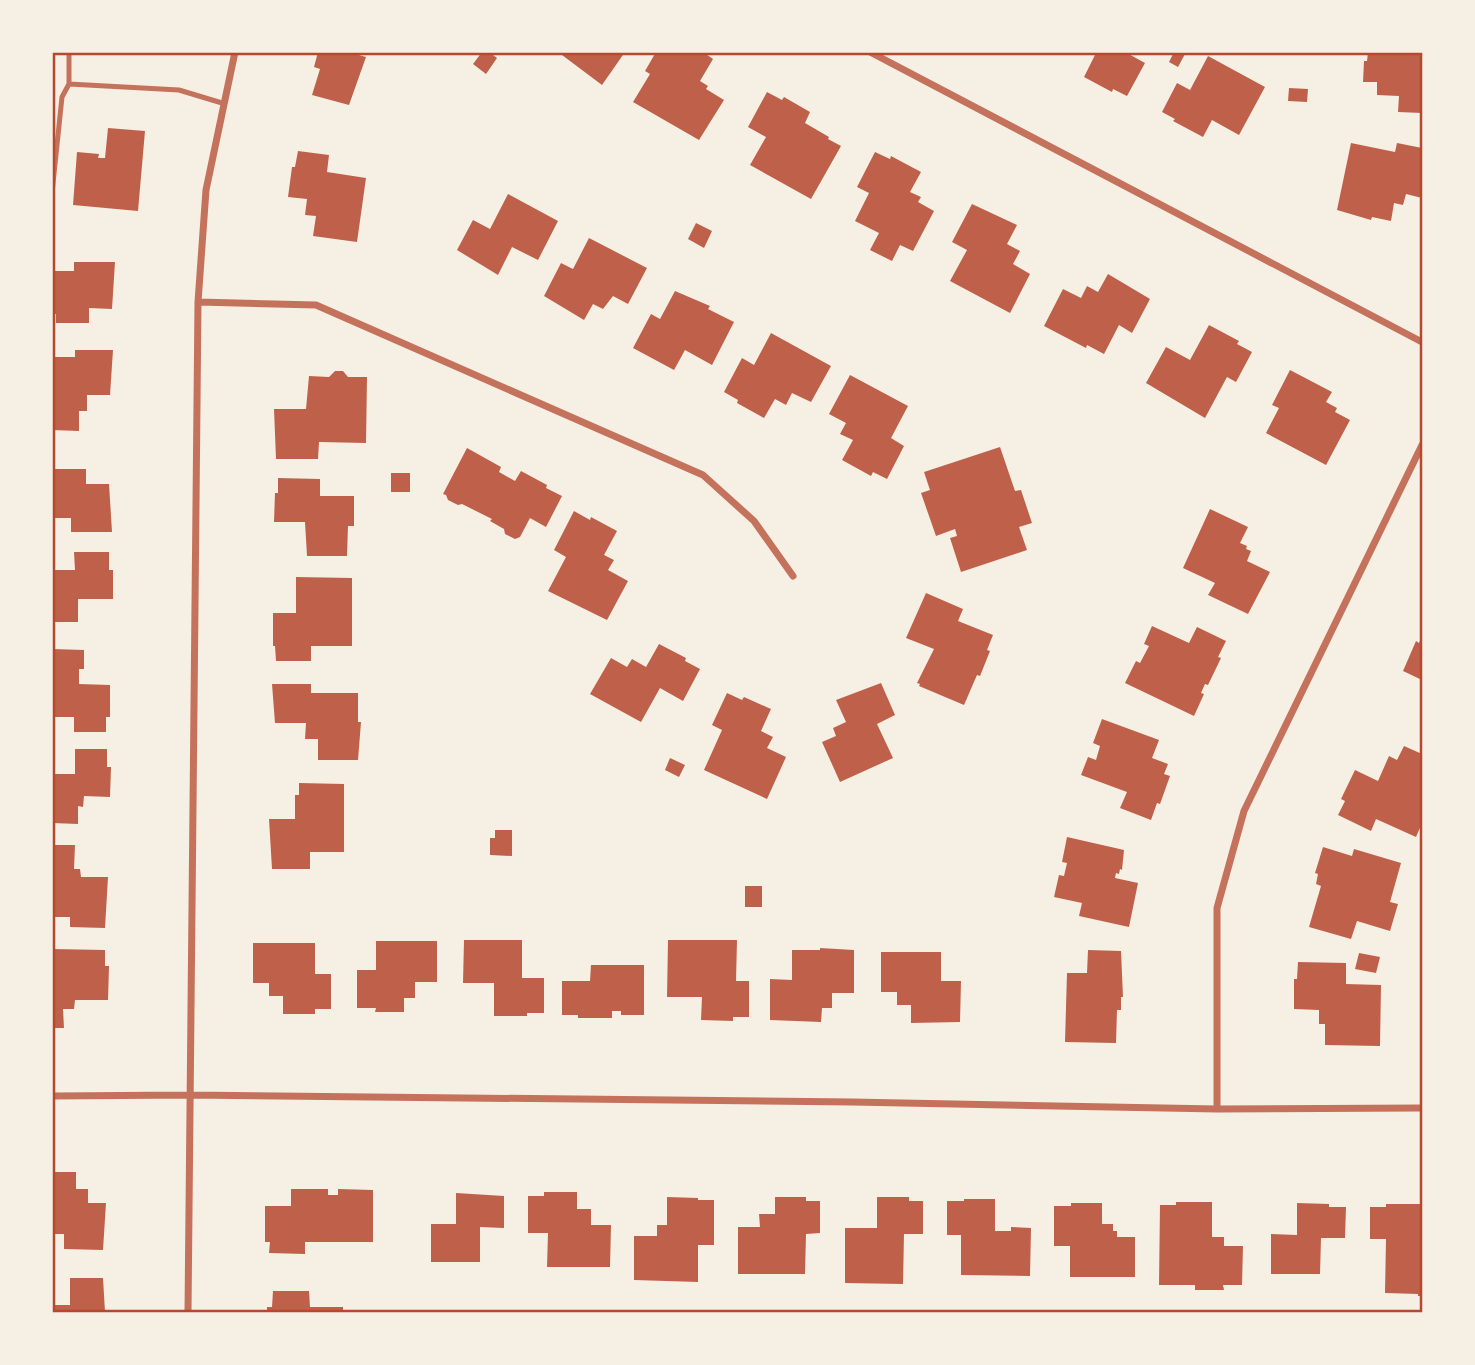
<svg xmlns="http://www.w3.org/2000/svg" width="1475" height="1365" font-family="'IBM Plex Serif',serif">
<rect width="100%" height="100%" fill="#f6efe4"/>
<!-- building -->
<path fill="#bf614a" d="M318 52H359V55L366 57 349 105 312 95 320 69 314 67Z
M482 52H489L497 58 486 74 473 64Z
M558 52H625L602 85Z
M656 52H703L713 59 700 81 708 86 706 89 724 100 699 140 633 102 650 74 645 71Z
M1091 52H1125L1145 63 1127 96 1113 89 1112 92 1084 77 1095 55Z
M1174 52 1185 54 1178 67 1169 62Z
M1368 52H1422V113L1398 112 1399 96 1377 95V82H1363L1364 61H1367Z
M1208 56 1265 87 1239 135 1212 120 1203 137 1173 121 1175 119 1162 112 1177 83 1190 90Z
M1289 88 1308 89 1307 102 1288 101Z
M767 92 782 100 784 97 810 112 805 123 829 137 828 139 841 146 811 199 750 165 766 137 748 127Z
M108 128 145 131 138 211 73 205 77 152 99 154 98 158H105Z
M1351 143 1395 152 1397 143 1422 148V198L1406 194 1403 205 1394 203 1391 221 1372 217 1371 220 1337 210Z
M298 151 329 155 327 172 366 178 357 242 313 236 316 216 305 215 307 199 288 197 292 167H295Z
M875 152 890 159 891 156 921 172 910 192 921 197 918 202 934 211 913 251 900 245 892 261 870 250 879 233 855 221 869 193 857 187Z
M508 194 558 221 538 260 512 247 498 275 457 250 473 220 490 229Z
M972 204 1017 225 1007 244 1020 251 1013 264 1030 274 1010 313 950 281 967 250 952 242Z
M696 223 712 231 704 248 688 239Z
M589 238 647 268 628 304 613 296 603 309 593 304 584 320 544 296 561 263 573 269Z
M74 262H115L112 309 89 308V323H56V314H52V271H74Z
M1108 274 1150 299 1132 333 1119 325 1104 354 1087 345 1086 348 1044 326 1063 289 1081 298 1087 286 1098 292Z
M675 291 710 306 708 309 734 322 712 365 685 350 674 370 633 348 651 314 660 319Z
M1209 325 1239 341 1237 344 1252 352 1236 382 1227 377 1205 418 1146 383 1166 347 1190 360Z
M771 333 831 366 811 402 792 393 786 405 775 399 764 418 737 403 738 400 724 392 742 358 754 365Z
M75 350H113L110 395H87V411H79V431L52 430V357H75Z
M1290 370 1332 392 1326 402 1337 408 1335 412 1350 420 1326 465 1266 433 1279 408 1272 405Z
M335 371H343L348 377H367L366 443 319 442 318 459H276L274 409H306L309 376 329 377Z
M850 375 908 406 891 438 904 446 887 479 873 472 871 476 842 460 853 440 840 434 846 423 829 414Z
M1000 447 1015 491 1021 490 1032 523 1019 527 1027 550 961 572 950 538 957 536 955 529 936 536 921 493 930 490 924 472Z
M467 448 501 467 499 472 515 481 521 471 547 485 546 488 562 496 546 527 530 518 520 537 515 539 505 534 504 529 490 521 492 519 462 504 458 505 448 500 446 495 443 494Z
M55 469H86V484H109L112 532H71V518H52Z
M391 473H410V492H391Z
M278 478 320 479V496H354V526H348L347 556H307L305 522H274L275 493H278Z
M1210 509 1248 527 1240 543 1247 546 1246 549 1251 551 1247 561 1270 572 1248 614 1208 595 1215 583 1183 568Z
M574 511 590 520 591 517 617 531 604 555 614 560 608 570 628 581 607 620 548 591 566 557 554 550Z
M74 552H109V570H113V599H78V622H52V570H75Z
M296 577 352 578V646H311V661H276L275 646H273V613H296Z
M926 593 963 609 958 621 993 635 987 650 990 651 980 676 977 675 964 705 919 686 920 684 917 683 934 649 906 638Z
M1152 626 1189 643 1197 627 1226 641 1218 657 1221 658 1208 685 1205 684 1201 693 1204 694 1194 716 1125 683 1136 661 1140 663 1149 646 1144 644Z
M1422 636V680L1403 671 1416 641 1419 643Z
M659 644 686 658 685 661 700 669 683 701 660 688 641 722 590 694 611 658 627 667 632 659 646 667Z
M52 649 84 650V669H79V684L110 685V717H106V732H74V717H52Z
M881 683 895 715 877 724 893 758 840 782 822 742 836 736 833 728 846 722 836 700Z
M272 684H311V693H358V722H361L358 760H318V739H305L306 723H275Z
M727 693 742 700 744 697 771 709 761 731 773 737 767 748 786 757 767 799 704 770 722 730 712 725Z
M1102 719 1159 740 1152 758 1168 764 1164 774 1170 776 1160 804 1157 803 1151 820 1120 808 1127 792 1081 775 1088 757 1096 760 1100 746 1093 743Z
M1404 746 1422 754V823L1416 837 1376 819 1371 831 1338 815 1345 801 1341 799 1355 770 1378 781 1389 756 1397 760Z
M75 749H107V767H111L110 797 84 796 83 807 78 806V824L52 823V774H75Z
M670 758 685 765 679 777 665 770Z
M299 783 344 784V852H310V869H272L269 819H295V795H299Z
M495 830H512V856L490 855V838H495Z
M1067 837 1124 850 1122 870 1120 869 1119 874 1116 873 1115 878 1138 883 1129 927 1079 916 1082 903 1054 897 1059 875 1064 876 1067 863 1062 862Z
M52 845H75L74 869H80L81 877H108L105 928 70 927V917H52Z
M1323 847 1352 856 1354 849 1401 863 1390 902 1398 904 1390 931 1357 921 1351 939 1309 927 1321 886 1316 884 1318 874 1315 873Z
M745 886H762V907H745Z
M464 940H522V978H544V1013H527V1016H494V983H463Z
M668 940H737L736 981H749V1017H733V1021L701 1020 702 997H667Z
M376 941H437V982H415V998H404V1012H375L376 1008H357V970H376Z
M253 943H315V974H331V1009H315V1014H283V996H269V983H253Z
M820 948 854 950V993H832V1008H822L821 1022 770 1020V979L792 980V950H820Z
M52 949 105 950V966H109L108 1000H75L74 1009H63L64 1028H52Z
M1088 950 1121 951 1123 997H1121V1010H1117L1116 1043 1065 1042 1067 973H1087Z
M881 952H941V981H961L960 1022 911 1023V1005H897V992H881Z
M1359 953 1380 957 1376 973 1355 969Z
M1298 962 1346 963V984L1381 985 1380 1046 1325 1045V1024H1319V1010L1294 1009V979H1297Z
M591 965H644V1015H621V1011H612V1018H578V1015H562V981H590Z
M52 1172H76V1189H88V1203H106L103 1250 64 1249V1234H52Z
M291 1189H328V1195H338V1189L373 1190V1242H305V1254L269 1253 270 1242H265V1206H291Z
M544 1192H577V1209H591V1225H611L610 1267H547L548 1233H528V1196H544Z
M456 1193 504 1196V1228L480 1227V1262H431V1224H456Z
M667 1197 698 1198V1200H714V1245H698V1282L634 1280V1236H657V1225H667Z
M775 1197H806V1201H820V1233L806 1234 805 1274H738V1227H760L759 1214H775Z
M877 1197H909V1201H923V1234H904L903 1284 845 1283V1228H877Z
M964 1199H995V1231H1011V1227L1031 1228 1030 1276 961 1275V1235H947V1201H964Z
M1176 1202H1212V1237H1224V1246H1243L1242 1285H1223L1224 1290H1195V1285H1159L1160 1205H1176Z
M1071 1203H1102V1224H1113V1231H1117V1237H1135V1277H1070V1246H1054V1206H1071Z
M1297 1203 1329 1204V1207H1346L1345 1238H1321L1320 1274H1271V1234L1297 1235Z
M1386 1204H1422V1296H1418V1294L1385 1293 1386 1239H1370V1207H1386Z
M70 1278H103L105 1312H52V1305H70Z
M273 1291H309L310 1307H343V1312H267V1307H272Z"/>
<g fill="none" stroke-linecap="round" stroke-linejoin="round">
<!-- service -->
<path stroke="#c5725c" stroke-width="5" d="M69 52V84L179 90 222 103
M52 193 62 97 69 84"/>
<!-- minor -->
<path stroke="#c5725c" stroke-width="7" d="M870 52 1422 342
M198 302 316 305 703 475 754 521 793 576
M52 1096 190 1095 852 1102 1217 1109 1422 1108
M1217 1109V908L1244 811 1422 445
M188 1312 198 302 206 190 235 52"/>
</g>
<!-- border -->
<rect width="1475" height="1365" fill="none" stroke="#f6efe4" stroke-width="108"/>
<rect x="54" y="54" width="1367" height="1257" fill="none" stroke="#b5482f" stroke-width="2.5"/>
</svg>
